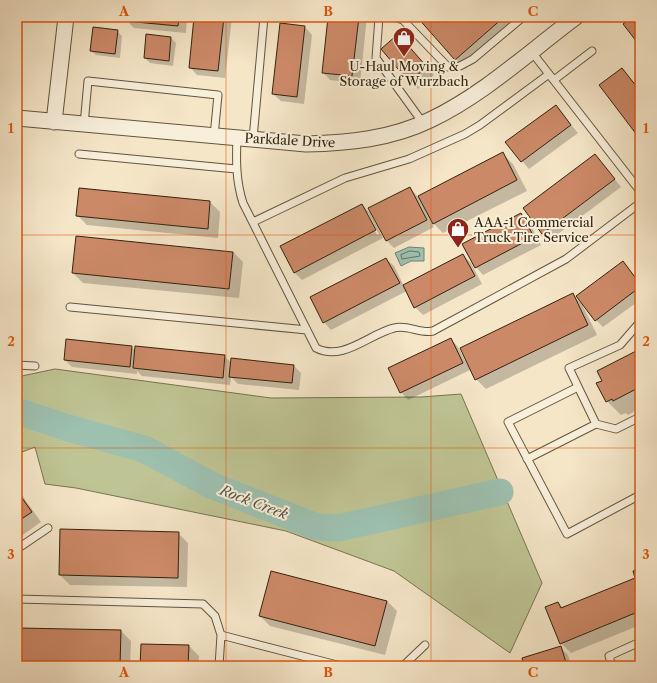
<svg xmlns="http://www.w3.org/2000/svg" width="657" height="683" font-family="'Libre Caslon Text',serif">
<rect width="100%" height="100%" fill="#f5e6c8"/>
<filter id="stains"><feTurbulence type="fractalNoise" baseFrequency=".005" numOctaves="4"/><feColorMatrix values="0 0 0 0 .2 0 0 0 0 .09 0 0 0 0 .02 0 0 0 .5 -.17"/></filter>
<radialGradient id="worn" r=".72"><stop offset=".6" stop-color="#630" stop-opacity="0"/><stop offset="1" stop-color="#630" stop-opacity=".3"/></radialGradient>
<!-- green -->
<path fill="#bfc494" stroke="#787450" d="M55 369 271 398 421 397 461 394 542 583 510 653 394 571 286 531 76 488 45 484 35 447 17 454V377Z"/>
<!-- water -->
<path fill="#9dc0af" stroke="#72816e" d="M409 247 424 248V261H411L401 266 395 253Z"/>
<!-- shadow -->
<path fill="#0003" fill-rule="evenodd" d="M127 17H187L186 33 134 28 126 20Z
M195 17H232L225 78 197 75 190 67Z
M329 17H367L360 83 330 80 323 72Z
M419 17H510L517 24 465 69Z
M305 27 312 35 304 104 281 101 273 94Z
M117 31 122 36 120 58 96 55 91 51Z
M171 38 176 43 173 66 150 63 145 58Z
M406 43 434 75 418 89 382 49Z
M622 69 640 90V137Z
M556 106 578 133 529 169 507 143Z
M503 154 513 164 527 191 443 233 431 221 434 227 394 248 386 240 410 188 418 197Z
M595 155 621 187 550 240 542 233Z
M80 189 210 202 220 212 218 238 87 225 77 215Z
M362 205 370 213 383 238 302 280 294 272ZM366 213H368L379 234 377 235Z
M521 215 529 222 541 245 483 275 476 267Z
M233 252 243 262 239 298 83 283 73 273Z
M463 255 471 263 482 284 423 315 415 307 407 291 331 330 324 322 386 259 394 266 404 286Z
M623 262 640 283V300L603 327 596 320Z
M572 295 582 304 597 335 486 389 476 379Z
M451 339 458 347 470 370 408 400 401 392Z
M131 347 136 351 224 356 232 363 294 366 301 373 299 390 238 384 231 377 230 385 142 376 137 371V374L72 367 65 360Z
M640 350V408L628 415 626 413 621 415 607 401 603 381Z
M17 488 41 522 17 539Z
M178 533 188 543 187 587 70 585 60 575Z
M640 569V625L571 653 561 643 558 603 563 608 637 579Z
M387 601 397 611 385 655 270 626 260 616Z
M121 631 131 641 130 666H19Z
M189 646 199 656 198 666H141Z
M560 647 568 655 571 666H525Z"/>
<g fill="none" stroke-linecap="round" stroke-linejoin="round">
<!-- shore -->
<path stroke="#68725e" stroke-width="1" d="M410 251 419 252 420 256 402 259 401 255Z"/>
<!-- river -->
<path stroke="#9dc0af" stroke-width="27" d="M17 411 65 427 144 449 213 486 317 527 338 528 500 492"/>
</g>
<!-- building -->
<path fill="#cc8968" stroke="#32230d" d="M126 17H179L178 26 125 21Z
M194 17H224L218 71 189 68Z
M328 17H359L352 76 322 73Z
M417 17H504L455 60Z
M632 17H640V46L623 24Z
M280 23 305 26 297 97 272 94Z
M93 27 118 30 115 54 90 51Z
M146 34 171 37 169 61 144 58Z
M398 34 427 67 409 82 381 49Z
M622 68 640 91V139L599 85Z
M556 105 571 125 521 162 505 142Z
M503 152 517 180 433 224 418 196Z
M595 154 615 179 542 234 523 208Z
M410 187 427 220 386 241 368 208Z
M79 188 210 201 208 229 76 216Z
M362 204 376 230 294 273 280 246Z
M521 213 534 237 475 268 462 244Z
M76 236 233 252 229 289 72 273Z
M463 254 475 276 414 308 403 285Z
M386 258 400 283 323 323 310 297Z
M623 261 640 284V287L595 321 576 296Z
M573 293 588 325 475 380 460 348Z
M451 338 463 363 400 393 388 368Z
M66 339 132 346 130 367 64 360Z
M135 346 225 355 223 378 133 368Z
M640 349V387L613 401 612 399 606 402 596 383 602 381 597 371Z
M231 358 294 365 292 383 229 377Z
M17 491 32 512 17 522Z
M60 529 179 532 178 578 59 575Z
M640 568V611L560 644 545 607 558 602 561 608 635 578 633 571Z
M271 571 387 601 375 646 259 616Z
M19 628 121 630 120 666H18Z
M141 644 189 645 188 666H140Z
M561 646 567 666H524L522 658Z"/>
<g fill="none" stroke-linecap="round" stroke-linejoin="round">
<!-- lane casing -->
<g stroke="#63543c" stroke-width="9">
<path id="lane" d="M379 17 376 58 423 123
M395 17 403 20 448 67 460 66 473 59 523 17
M531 51 640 191
M554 80 592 51
M84 125 88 81 218 95 214 136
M237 138C236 161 236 181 243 203L316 348C343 362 369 334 394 328 407 324 420 334 433 331L566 259 640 203
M253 139 264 17
M79 154 236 169
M253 222 345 178 409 159 465 134 480 125 549 74
M70 307 307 330
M17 365 35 366
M578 387 508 422 567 534 640 495
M596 424 569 368 620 345 640 322
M527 459 596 424 616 429 640 417
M17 549 48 528
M17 599 203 604 215 616 221 635 341 666
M219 666 221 635
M403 666 425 645
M612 666 609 656 640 642"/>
</g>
<!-- street casing -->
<g stroke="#63543c" stroke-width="17">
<path id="street" d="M17 118 306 144C348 143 391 139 430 120 483 95 529 52 576 17
M54 122 66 17"/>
</g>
<!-- lane -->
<use href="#lane" stroke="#f8efdb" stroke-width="7"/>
<!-- street -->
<use href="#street" stroke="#f8efdb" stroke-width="15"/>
</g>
<!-- grid -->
<path fill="none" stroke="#df560c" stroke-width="1" stroke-opacity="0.55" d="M226 17V666M431 17V666M17 235H640M17 448H640"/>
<!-- icons -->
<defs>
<g id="shop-pin" transform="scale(1.15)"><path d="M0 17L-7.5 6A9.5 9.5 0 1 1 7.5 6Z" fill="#8f2418" stroke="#f8efdb"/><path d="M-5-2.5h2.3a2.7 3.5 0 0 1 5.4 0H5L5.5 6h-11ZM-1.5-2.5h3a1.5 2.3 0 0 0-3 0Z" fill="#fff"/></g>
</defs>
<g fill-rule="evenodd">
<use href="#shop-pin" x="404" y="38"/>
<use href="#shop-pin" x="458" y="229"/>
</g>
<g text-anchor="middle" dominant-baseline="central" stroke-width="4" stroke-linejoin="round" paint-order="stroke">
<!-- poi labels -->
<g font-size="13" fill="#32230d" stroke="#f8efdb">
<text x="404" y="66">U-Haul Moving &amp;<tspan x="404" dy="15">Storage of Wurzbach</tspan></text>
<text x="474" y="222" text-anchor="start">AAA-1 Commercial<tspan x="474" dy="15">Truck Tire Service</tspan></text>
</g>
<!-- street labels -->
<g font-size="13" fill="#32230d" stroke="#f8efdb">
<text transform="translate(290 140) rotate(3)">Parkdale Drive</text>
</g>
<!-- water labels -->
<g font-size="14" font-style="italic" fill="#52523e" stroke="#f8efdb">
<text transform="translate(254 502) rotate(21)">Rock Creek</text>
</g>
</g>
<!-- margin -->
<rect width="657" height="683" fill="none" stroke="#f5e6c8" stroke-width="44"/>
<rect x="22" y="22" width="613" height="639" fill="none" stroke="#df560c" stroke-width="1.5"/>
<g font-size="13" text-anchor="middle" font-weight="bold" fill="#df560c">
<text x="124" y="16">A</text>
<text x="328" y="16">B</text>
<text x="533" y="16">C</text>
<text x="11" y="133">1</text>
<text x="646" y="133">1</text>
<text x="11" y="346">2</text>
<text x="646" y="346">2</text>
<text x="11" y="559">3</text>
<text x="646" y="559">3</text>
<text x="124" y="677">A</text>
<text x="328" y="677">B</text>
<text x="533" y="677">C</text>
</g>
<rect width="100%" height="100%" filter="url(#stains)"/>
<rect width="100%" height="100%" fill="url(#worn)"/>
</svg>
